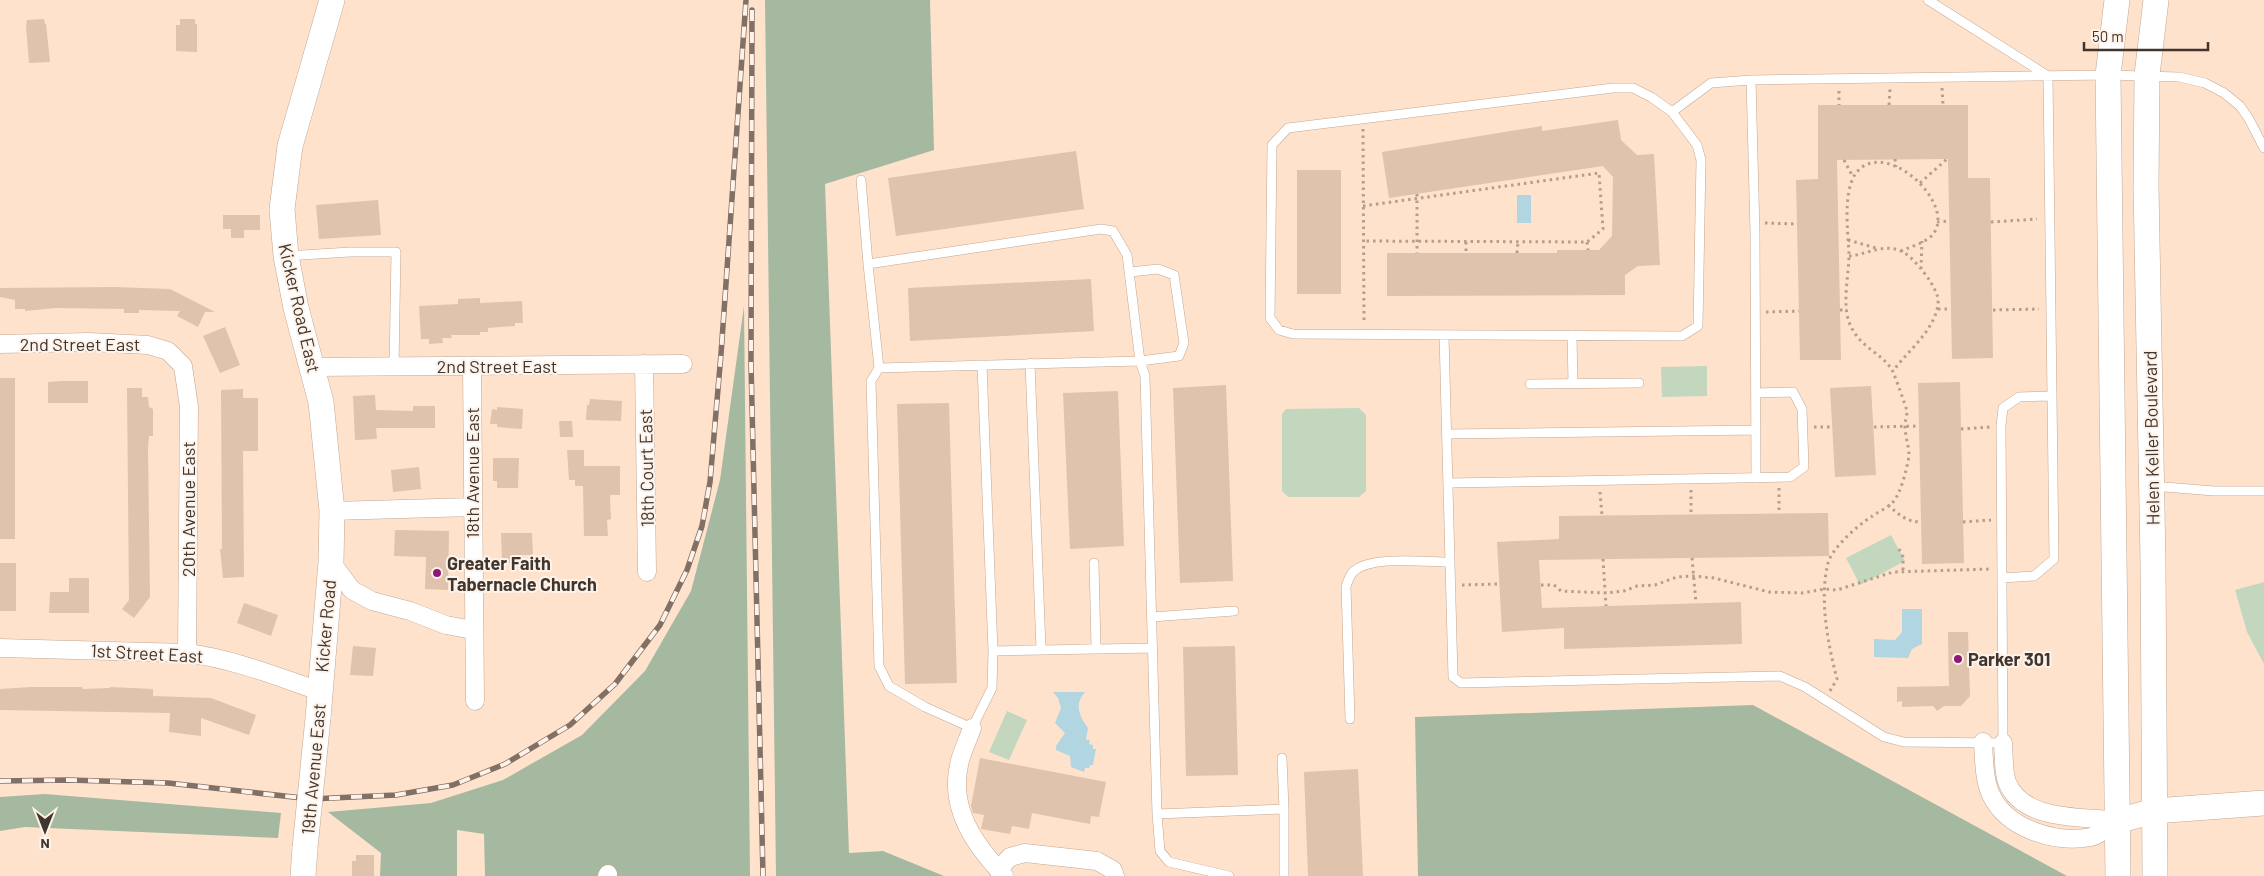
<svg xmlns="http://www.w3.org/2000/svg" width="2264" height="876" font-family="Barlow,sans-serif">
<rect width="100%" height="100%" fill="#ffe2cc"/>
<!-- green -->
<path fill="#c3d7bf" d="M1707 366V396L1662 397 1661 367Z
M1359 408 1366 415V491L1359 497H1288L1282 491V414L1286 409Z
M1891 535 1905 561 1860 585 1846 558Z
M2264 582V664L2247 632 2235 590Z
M1007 711 1027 720 1009 760 989 752Z"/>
<!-- forest -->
<path fill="#a5b9a1" d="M765 0H930L934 150 825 184 849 853 883 851 944 876H776Z
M744 306 750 876H485L484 834 457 830V876H380L381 853 328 812 431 803 503 780 582 735 645 671 691 591 720 480Z
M1753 705 2067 876H1418L1415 717Z
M45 794 281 813 278 838 25 827 0 831V797Z"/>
<!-- water -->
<path fill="#b2d6e1" d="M1517 195H1531V223H1517Z
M1902 609H1922V644L1912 649 1908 658 1874 657V639L1895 640 1902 632Z
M1053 692H1085C1074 704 1079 716 1088 728L1086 740H1090L1089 744 1093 745V749H1096L1093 765H1090L1089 768H1085L1084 772 1071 767 1070 756 1056 750V746L1065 733 1055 723 1061 708 1058 698Z"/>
<!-- building -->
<path fill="#dfc3ad" d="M44 19 45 24H46L50 62 29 63 26 26 27 20Z
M180 19H195V24H197V52L176 51V25H180Z
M1818 105H1968V178H1990L1993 358 1952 359 1948 159 1837 160 1841 360H1800L1796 180 1818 179Z
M1618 120 1621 140 1637 155 1654 154 1660 265 1638 266 1625 275V295L1387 296V253H1557V250H1599L1612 236 1613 177 1603 166 1389 198 1382 152 1542 126V131Z
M1076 151 1084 209 896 236 888 178Z
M1297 170H1341V294H1297Z
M378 200 381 235 319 239 316 205Z
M223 215H260V230H244V238H231V229H223Z
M1091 279 1094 331 910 341 908 288Z
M115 287 170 289 215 312H205L198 327 177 316 180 311 139 310V313H124V309L56 308 25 311V309H15V300L0 297V288Z
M480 298V303L522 301 523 323H515V326L488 328V332H480V335H451L452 338H442L443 343 429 344V339H421L419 306 458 304V299Z
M225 327 240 365 220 373 203 336Z
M0 378H15V539H0Z
M61 381H88V403H48V382Z
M1960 382 1964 563 1922 564 1918 383Z
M1226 385 1233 581 1180 583 1173 388Z
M1871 386 1876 475 1835 477 1830 388Z
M127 388H142V397H148L149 407 153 409V436H149L148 448 150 597 134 618 122 609 129 600Z
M243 389V398H258V451H243L244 577 223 578 220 549H222L221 390Z
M1118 391 1124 546 1070 549 1063 393Z
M375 395 376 410 413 411V406H435V428H376L377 439 355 440 353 396Z
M590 399 622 401 621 421 586 420 587 405H589Z
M949 403 957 683 905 684 897 404Z
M497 407 523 409 522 429 497 427V424H490L492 409 497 410Z
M559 421H572L573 437H560Z
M567 450H584V466H620V495H610L611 519 607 520 608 536H584L583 486H575V480H569Z
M493 458H519L518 488H497V481H493Z
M419 467 421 489 393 492 391 470Z
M1828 513 1829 556 1539 560 1542 608 1741 602 1742 644 1564 649V628L1502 632 1497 542 1559 539V516Z
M395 530 449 531 448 590 425 589 426 557 394 556Z
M501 533H532L533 555H519V563H502Z
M0 563H16V611H0Z
M69 578H89V613H49L50 592H69Z
M244 603 278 615 271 636 237 623Z
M1948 632H1968L1970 696 1961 706H1944L1937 711 1933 706 1902 707V701L1897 702V687L1949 686Z
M353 646 376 648 373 676 350 675Z
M1235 646 1238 775 1186 776 1183 647Z
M31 687H82L83 689 110 688V687L153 689V696L211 698 256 715 249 735 201 718V736L169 732 170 713 0 710V689Z
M980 758 1106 782 1099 817 1091 816 1090 824 1032 813 1029 829 1012 826 1010 834 981 829 984 815 973 813 971 806Z
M1358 769 1363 876H1308L1304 772Z
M356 855H374V876H352V861H356Z"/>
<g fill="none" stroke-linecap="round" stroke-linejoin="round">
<!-- lane casing -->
<g stroke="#c2a792" stroke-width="10">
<path id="lane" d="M1613 88H1633L1651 97 1672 112 1697 145 1701 160 1698 326 1682 336 1293 334 1279 330 1270 318 1272 145 1288 128Z
M1672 112 1711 83 1751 80
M861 180 868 264
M286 256 350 252H396L394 367
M1444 335 1453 677 1461 683 1780 676 1805 687 1884 737 1904 742 2003 743 2001 426 2003 408 2019 397 2052 396 2048 76 1928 0
M1572 335 1573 384
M1030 363 1041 649
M982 365 993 651
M879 368 1140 361 1179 356 1184 343 1174 275 1158 269 1130 272
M1530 384 1639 383
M1447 434 1756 430
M1756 478 1755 233 1751 80 2108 75 2179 77 2205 83 2224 93 2240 106 2249 119 2264 148
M1448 483 1790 477 1804 467 1802 409 1793 392 1756 393
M2152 486 2214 491H2264
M1094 563 1096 648
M2002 578 2034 576 2054 559 2052 396
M1152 617 1234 611
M1152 648 993 651 992 688 972 728 925 707 889 686 879 666 871 381 879 368 868 264 1101 229 1113 231 1127 255 1140 361 1145 376 1157 814 1160 851 1169 862 1229 876
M1350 719 1346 586C1348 582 1349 576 1353 572 1370 555 1426 562 1449 562
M1282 758 1284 809
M1157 814 1284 809V876"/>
</g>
<!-- street casing -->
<g stroke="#c2a792" stroke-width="19">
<path id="street" d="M0 344 89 342 148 345 168 351 183 366 189 407 187 653
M644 364 647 572
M472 366 475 701
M312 367 683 364
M332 511 473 507
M331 562 352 590 372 601 410 611 446 625 473 630
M0 648 187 653C233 659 276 676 319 691
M972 728C968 740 961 753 959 765 949 809 975 845 1004 876
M1983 742C1984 759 1984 780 1991 795 2007 829 2056 844 2091 837 2100 835 2110 826 2117 821
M2003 743C2004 755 2003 771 2007 782 2023 822 2082 816 2117 821
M998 870 1010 857 1025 853 1097 861 1113 870 1115 876
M607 876 608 874"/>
</g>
<!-- secondary casing -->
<g stroke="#c2a792" stroke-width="26">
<path id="secondary" d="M2117 0 2108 75 2118 876
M318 718 331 562 332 511 321 402 296 308 286 256 282 209 290 146 332 0
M2117 821 2154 811 2264 803
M303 876 305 848
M2155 876 2153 562 2146 186 2147 75 2156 0"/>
</g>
<!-- path -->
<path stroke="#b49e8d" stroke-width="3" stroke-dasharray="2.5 4" stroke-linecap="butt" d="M1942 88 1943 105
M1839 91V105
M1889 105 1890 89
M1363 129 1364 323
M1895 159 1896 167
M1844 160 1853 177
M1920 183 1947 159
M1417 194V253
M1363 206 1599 173 1603 229 1587 242 1364 241
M1937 222 1949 221
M1991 222 2037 219
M1765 223 1797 224
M1848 240 1876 248
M1466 242V253
M1587 242 1588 250
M1517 253 1518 242
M1849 256C1866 255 1883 243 1901 251 1913 256 1933 282 1937 295 1939 299 1938 308 1936 313 1928 336 1907 352 1893 371
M1921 269 1922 241
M1938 309H1951
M1840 310H1847
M1993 310 2039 309
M1766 312 1799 311
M1814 427H1832
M1874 427 1919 426
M1961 429 1990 427
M1779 488V513
M1691 490V514
M1600 492 1602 516
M1888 505C1899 515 1907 522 1921 522
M1963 522 1991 520
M1899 549 1903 557V572
M1692 558 1696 603
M1603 559 1606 606
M1462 585 1499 584
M1541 585H1554L1561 591 1605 593 1624 591 1637 586 1655 585 1677 577 1693 576 1714 578 1769 592 1802 593 1825 589 1837 590 1893 572 1991 569
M1830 691 1837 679C1828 644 1819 599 1828 563 1832 548 1858 525 1871 517 1877 512 1888 508 1893 502 1901 493 1907 468 1909 456 1909 446 1905 436 1905 426 1905 421 1907 416 1907 411 1906 407 1895 376 1893 372 1883 352 1859 349 1849 322 1842 301 1849 276 1849 254 1848 232 1843 197 1854 176 1857 171 1862 166 1868 164 1903 151 1960 214 1929 238 1921 244 1910 247 1901 251"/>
<!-- lane -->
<use href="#lane" stroke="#fff" stroke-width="9"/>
<!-- street -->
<use href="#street" stroke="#fff" stroke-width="18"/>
<!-- secondary -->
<use href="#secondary" stroke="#fff" stroke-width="25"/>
<!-- rail casing -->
<g stroke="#827064" stroke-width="5.5">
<path id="rail" d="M752 10 751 363 763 876
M0 781 68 780 168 783 311 799 396 795 453 785 505 764 570 725 615 684 660 625 687 570 702 526 710 482 721 354 746 0"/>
</g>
<!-- rail -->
<use href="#rail" stroke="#fef3ea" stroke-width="4" stroke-dasharray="11" stroke-linecap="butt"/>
<!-- secondary-bridge casing -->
<g stroke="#c2a792" stroke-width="26" stroke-linecap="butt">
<path id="secondary-bridge" d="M305 848 318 718"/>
</g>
<!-- secondary-bridge -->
<use href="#secondary-bridge" stroke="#fff" stroke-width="25"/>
</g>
<!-- markers -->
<g fill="#901776" stroke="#fef3ea" stroke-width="2">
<circle cx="437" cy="573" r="5"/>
<circle cx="1958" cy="659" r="5"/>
</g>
<g text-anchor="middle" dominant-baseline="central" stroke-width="4" stroke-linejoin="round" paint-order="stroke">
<!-- street labels -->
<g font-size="18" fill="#41362e" stroke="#fef3ea">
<text transform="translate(300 308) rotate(77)">Kicker Road East</text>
<text x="80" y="344">2nd Street East</text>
<text x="497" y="366">2nd Street East</text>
<text transform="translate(2151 438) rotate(-91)">Helen Keller Boulevard</text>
<text transform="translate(646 468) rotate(-91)">18th Court East</text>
<text transform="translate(472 473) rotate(-90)">18th Avenue East</text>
<text transform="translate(188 509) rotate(-90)">20th Avenue East</text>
<text transform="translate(325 626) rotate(-85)">Kicker Road</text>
<text transform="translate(147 653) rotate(3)">1st Street East</text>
<text transform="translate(313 769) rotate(-85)">19th Avenue East</text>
</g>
<!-- poi labels -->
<g font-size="18" font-weight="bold" fill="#41362e" stroke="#fef3ea" text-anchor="start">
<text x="447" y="563">Greater Faith<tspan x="447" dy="21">Tabernacle Church</tspan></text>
<text x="1968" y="659">Parker 301</text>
</g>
</g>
<!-- north arrow -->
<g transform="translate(45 831) rotate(180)" stroke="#fef3ea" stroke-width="4" paint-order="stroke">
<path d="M0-4L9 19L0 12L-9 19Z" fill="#41362e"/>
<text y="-8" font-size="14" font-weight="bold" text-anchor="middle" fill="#41362e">N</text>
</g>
<!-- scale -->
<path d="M2084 42v8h124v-8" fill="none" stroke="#41362e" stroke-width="2.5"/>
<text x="2092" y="42" font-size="15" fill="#41362e" stroke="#fef3ea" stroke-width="4" paint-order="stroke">50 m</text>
</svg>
